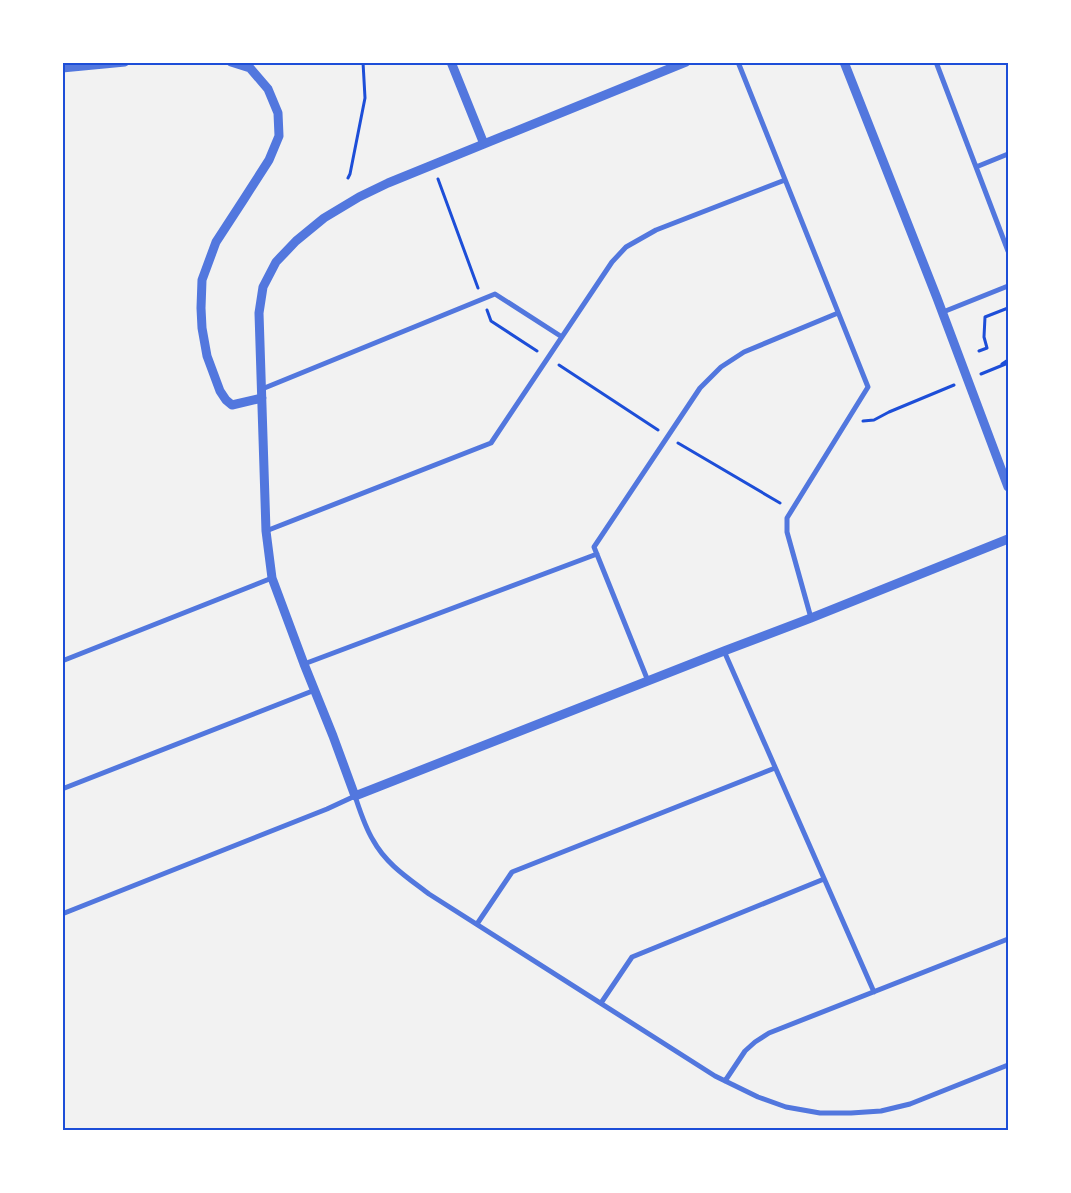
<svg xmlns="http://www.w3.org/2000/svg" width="1071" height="1193" font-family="'Space Grotesk',sans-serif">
<rect width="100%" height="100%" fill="#f2f2f2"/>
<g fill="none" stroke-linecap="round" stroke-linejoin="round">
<!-- path -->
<path stroke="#1d4ed8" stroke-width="3" d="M348 178 350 174 365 98 363 62
M438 179 478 288
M487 310 491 321 537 351
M979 351 987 348 984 337 985 317 1008 308
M1002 364 1008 360
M559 365 658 430
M981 374 1008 363
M863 421 874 420 889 412 954 385
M678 443 780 503"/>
<!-- minor -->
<path stroke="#5277de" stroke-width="5" d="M738 62 868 387 787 518V532L811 618
M936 62 1008 251
M976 167 1008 154
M943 312 1008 286
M262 389 495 294 562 337
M266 531 491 443 612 262 626 247 656 230 785 180
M724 651 874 992
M62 661 272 578
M304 664 597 554
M648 681 594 547 700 388 721 367 744 352 838 313
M62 789 315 690
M62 914 327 809 355 796C360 811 365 827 373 840 386 864 408 878 429 894L715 1076 758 1097 786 1107 820 1113H851L881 1111 910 1104 1008 1065
M477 924 512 872 775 768
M601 1003 632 957 824 879
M725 1081 745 1051 755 1042 769 1033 1008 939"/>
<!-- tertiary -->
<path stroke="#5277de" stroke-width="9" d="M231 62 250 68 268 89 278 113 279 136 269 160 244 199 216 242 202 280 201 308 202 328 207 356 220 391 226 400 232 405 262 398
M451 62 484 144
M686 62 388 183 359 197 324 218 296 241 276 262 263 287 259 313 266 531 272 578 304 664 333 736 355 796 724 651 811 618 1008 539
M844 62 937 298 1008 487
M62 68 125 62"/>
</g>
<!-- border -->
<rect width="1071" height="1193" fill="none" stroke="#ffffff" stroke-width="128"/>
<rect x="64" y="64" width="943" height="1065" fill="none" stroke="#1d4ed8" stroke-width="2"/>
</svg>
